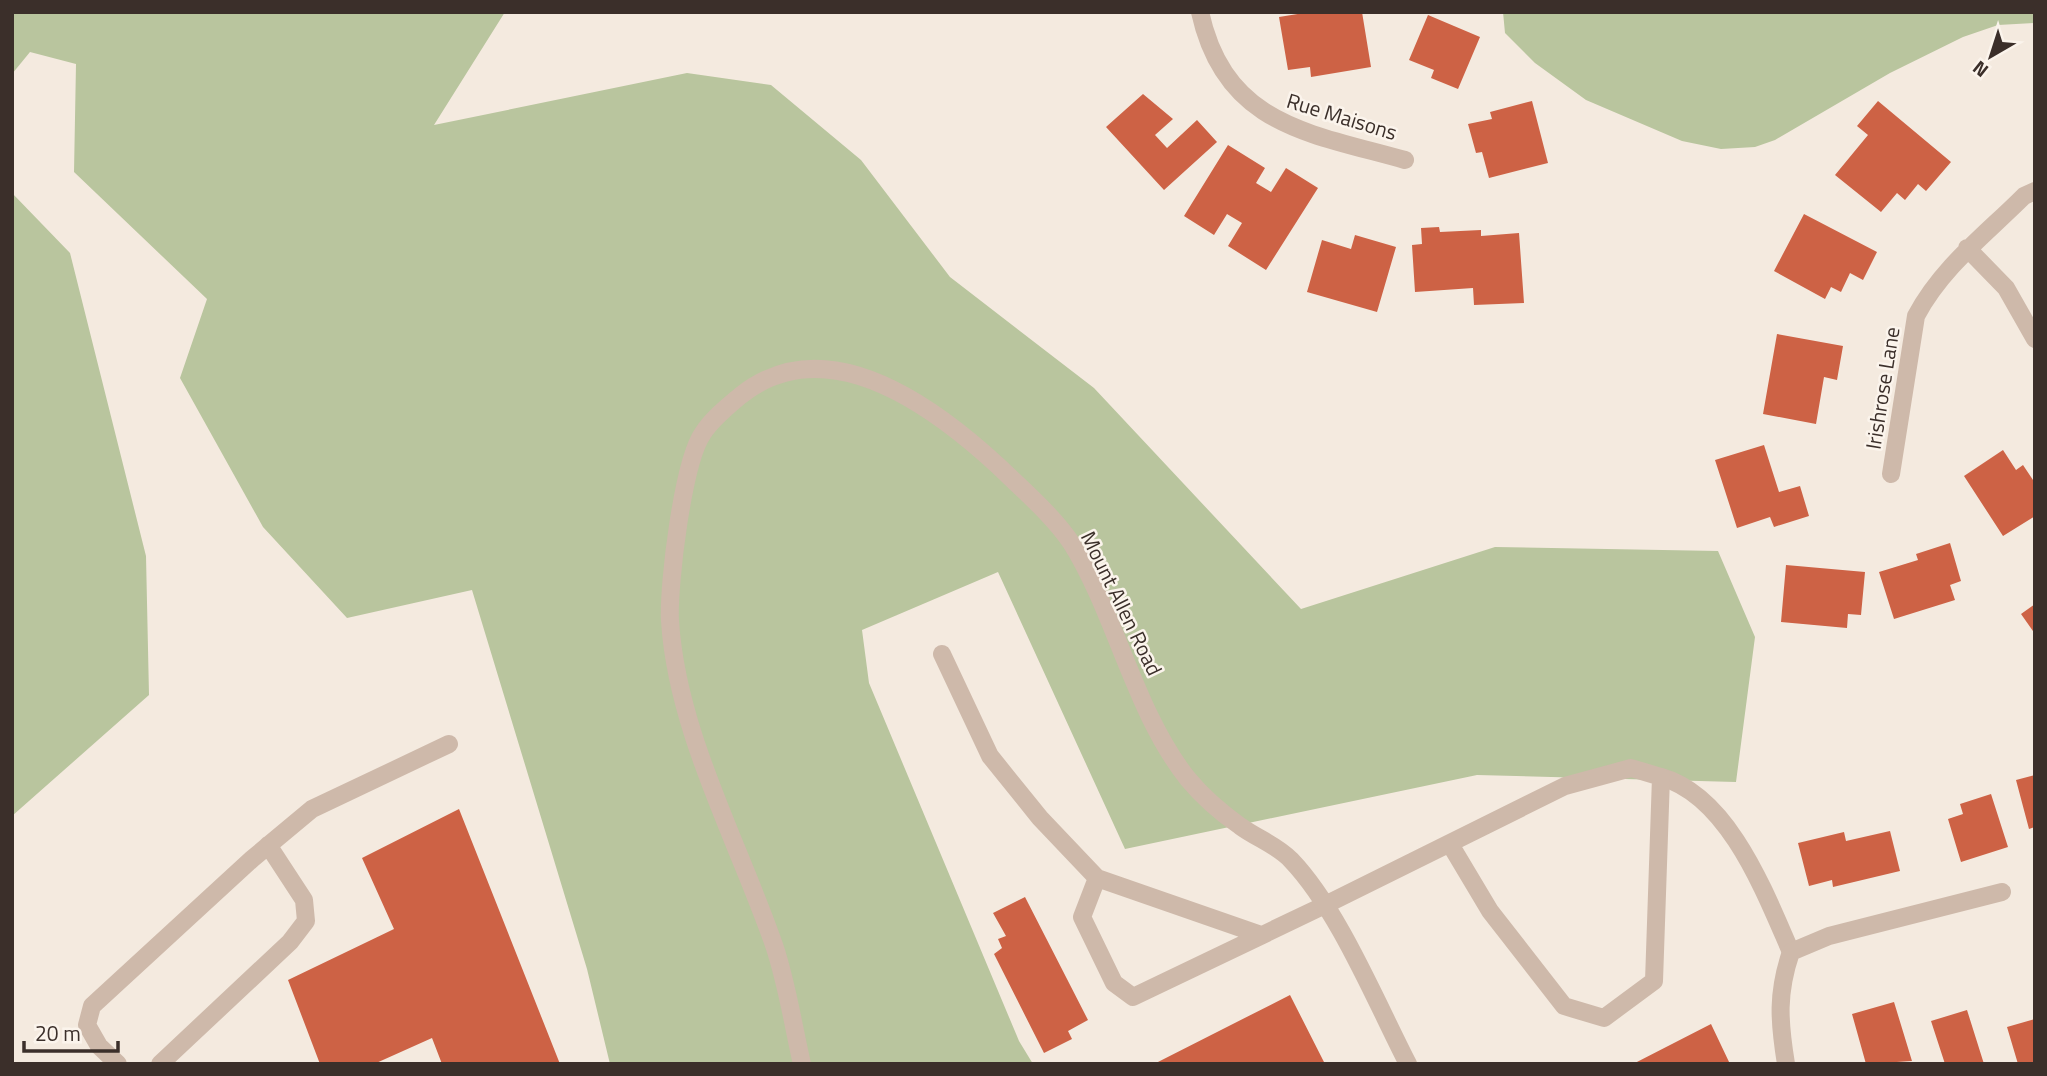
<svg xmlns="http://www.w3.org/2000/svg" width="2047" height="1076" font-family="'Titillium Web',sans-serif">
<rect width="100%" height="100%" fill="#f4eadf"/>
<!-- green -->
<path fill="#b9c59e" d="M12 12H505L434 125 687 73 771 85 861 160 950 277 1094 388 1301 609 1495 547 1718 551 1755 637 1736 782 1477 775 1125 849 998 572 862 630 869 683 1019 1041 1033 1064H610L587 969 472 590 347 618 263 527 180 378 207 299 74 172 76 64 30 52 12 74Z
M1503 12H2035V23L1998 25 1963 37 1890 73 1775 140 1755 147 1721 149 1682 141 1586 100 1535 63 1505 33Z
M12 193 70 253 146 556 149 695 12 816Z"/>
<!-- building -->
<path fill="#cd6245" d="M1310 12H1362L1371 67 1311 77 1310 67 1288 70 1279 17Z
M1428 15 1480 37 1458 89 1431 78 1434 70 1409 60Z
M1143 94 1173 119 1155 135 1167 148 1197 120 1217 142 1164 190 1106 127Z
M1532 101 1548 163 1489 178 1482 152 1476 153 1468 124 1492 119 1490 112Z
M1878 101 1951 162 1926 191 1918 184 1905 200 1897 193 1881 212 1835 175 1868 135 1857 126Z
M1228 145 1265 168 1256 183 1271 192 1286 168 1318 188 1266 270 1228 246 1242 223 1227 214 1214 235 1184 216Z
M1804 214 1877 252 1863 280 1850 273 1841 292 1831 287 1825 299 1774 271Z
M1439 227 1440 232 1481 230V236L1519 233 1524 303 1474 305 1473 288 1415 292 1412 245 1422 244 1421 228Z
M1355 235 1396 247 1377 312 1307 292 1322 240 1351 249Z
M1777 334 1843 346 1837 380 1824 377 1816 424 1763 414Z
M1764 445 1779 492 1800 486 1809 516 1774 527 1770 517 1737 528 1715 460Z
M2003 450 2016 470 2023 465 2035 483V516L2003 536 1964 476Z
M1950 543 1961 581 1950 585 1955 600 1894 619 1879 572 1918 560 1916 554Z
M1786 565 1865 572 1861 615 1848 614 1847 628 1781 622Z
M2035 604V634L2021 614Z
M2035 775V827L2029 829 2016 780Z
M1991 794 2008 847 1961 862 1948 819 1963 814 1960 804Z
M459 809 560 1064H442L432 1038 374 1064H320L288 980 394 929 362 858Z
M1890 831 1900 871 1833 887 1832 880 1809 886 1798 843 1844 832 1846 841Z
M1025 897 1088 1020 1068 1031 1072 1039 1044 1053 994 954 1002 948 998 939 1006 936 993 913Z
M1290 995 1325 1064H1154Z
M1894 1002 1912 1061 1866 1064 1852 1014Z
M1967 1010 1984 1064H1945L1931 1021Z
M2035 1019V1064H2018L2007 1027Z
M1711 1024 1730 1064H1633Z"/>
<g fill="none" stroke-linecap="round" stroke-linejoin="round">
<!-- lane -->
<path stroke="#ceb9aa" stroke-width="18" d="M942 654 990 756 1040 818 1097 878 1082 917 1114 983 1133 997 1325 905
M1661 777C1729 796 1765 893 1791 952
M1097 878 1261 935
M118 1064 99 1046 87 1025 92 1006 252 859 312 809 449 744
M160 1064 290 942 306 921 304 900 268 845"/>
<!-- street -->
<path stroke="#ceb9aa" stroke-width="18" d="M1200 12C1225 126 1310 133 1405 160
M1967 248 2006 288 2035 339
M1891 474 1916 316C1942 267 1985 235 2024 196L2035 191
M1325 905 1565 786 1631 768 1661 777 1654 981 1604 1018 1564 1006 1490 911 1450 844
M802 1064C793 1025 787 983 774 945 738 841 677 732 670 621 668 585 683 461 703 433 712 419 727 407 740 396 831 323 946 415 1013 480 1033 499 1057 521 1072 544 1116 615 1135 713 1188 779 1202 796 1223 814 1240 826 1256 838 1277 845 1291 860 1338 909 1376 1002 1408 1064
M1786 1064C1779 1021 1777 993 1791 952L1829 936 2002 892"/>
</g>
<g text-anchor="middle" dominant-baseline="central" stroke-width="5" stroke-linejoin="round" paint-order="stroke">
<!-- street labels -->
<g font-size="21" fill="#3b2f2a" stroke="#fbf4ec">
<text transform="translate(1342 116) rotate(17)">Rue Maisons</text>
<text transform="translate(1882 388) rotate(-81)">Irishrose Lane</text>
<text transform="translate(1122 603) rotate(64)">Mount Allen Road</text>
</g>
</g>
<!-- border -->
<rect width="2047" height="1076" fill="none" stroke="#3b2f2a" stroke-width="28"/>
<!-- north arrow -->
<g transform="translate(1991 56) rotate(219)" stroke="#fbf4ec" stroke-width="5" paint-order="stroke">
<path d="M0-5L12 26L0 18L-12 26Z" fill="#3b2f2a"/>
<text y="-10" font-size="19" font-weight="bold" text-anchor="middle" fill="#3b2f2a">N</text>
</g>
<!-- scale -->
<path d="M24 1041v10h94v-10" fill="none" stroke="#3b2f2a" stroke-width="3.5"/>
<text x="35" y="1041" font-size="21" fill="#3b2f2a" stroke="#fbf4ec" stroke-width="5" paint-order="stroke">20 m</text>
</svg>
